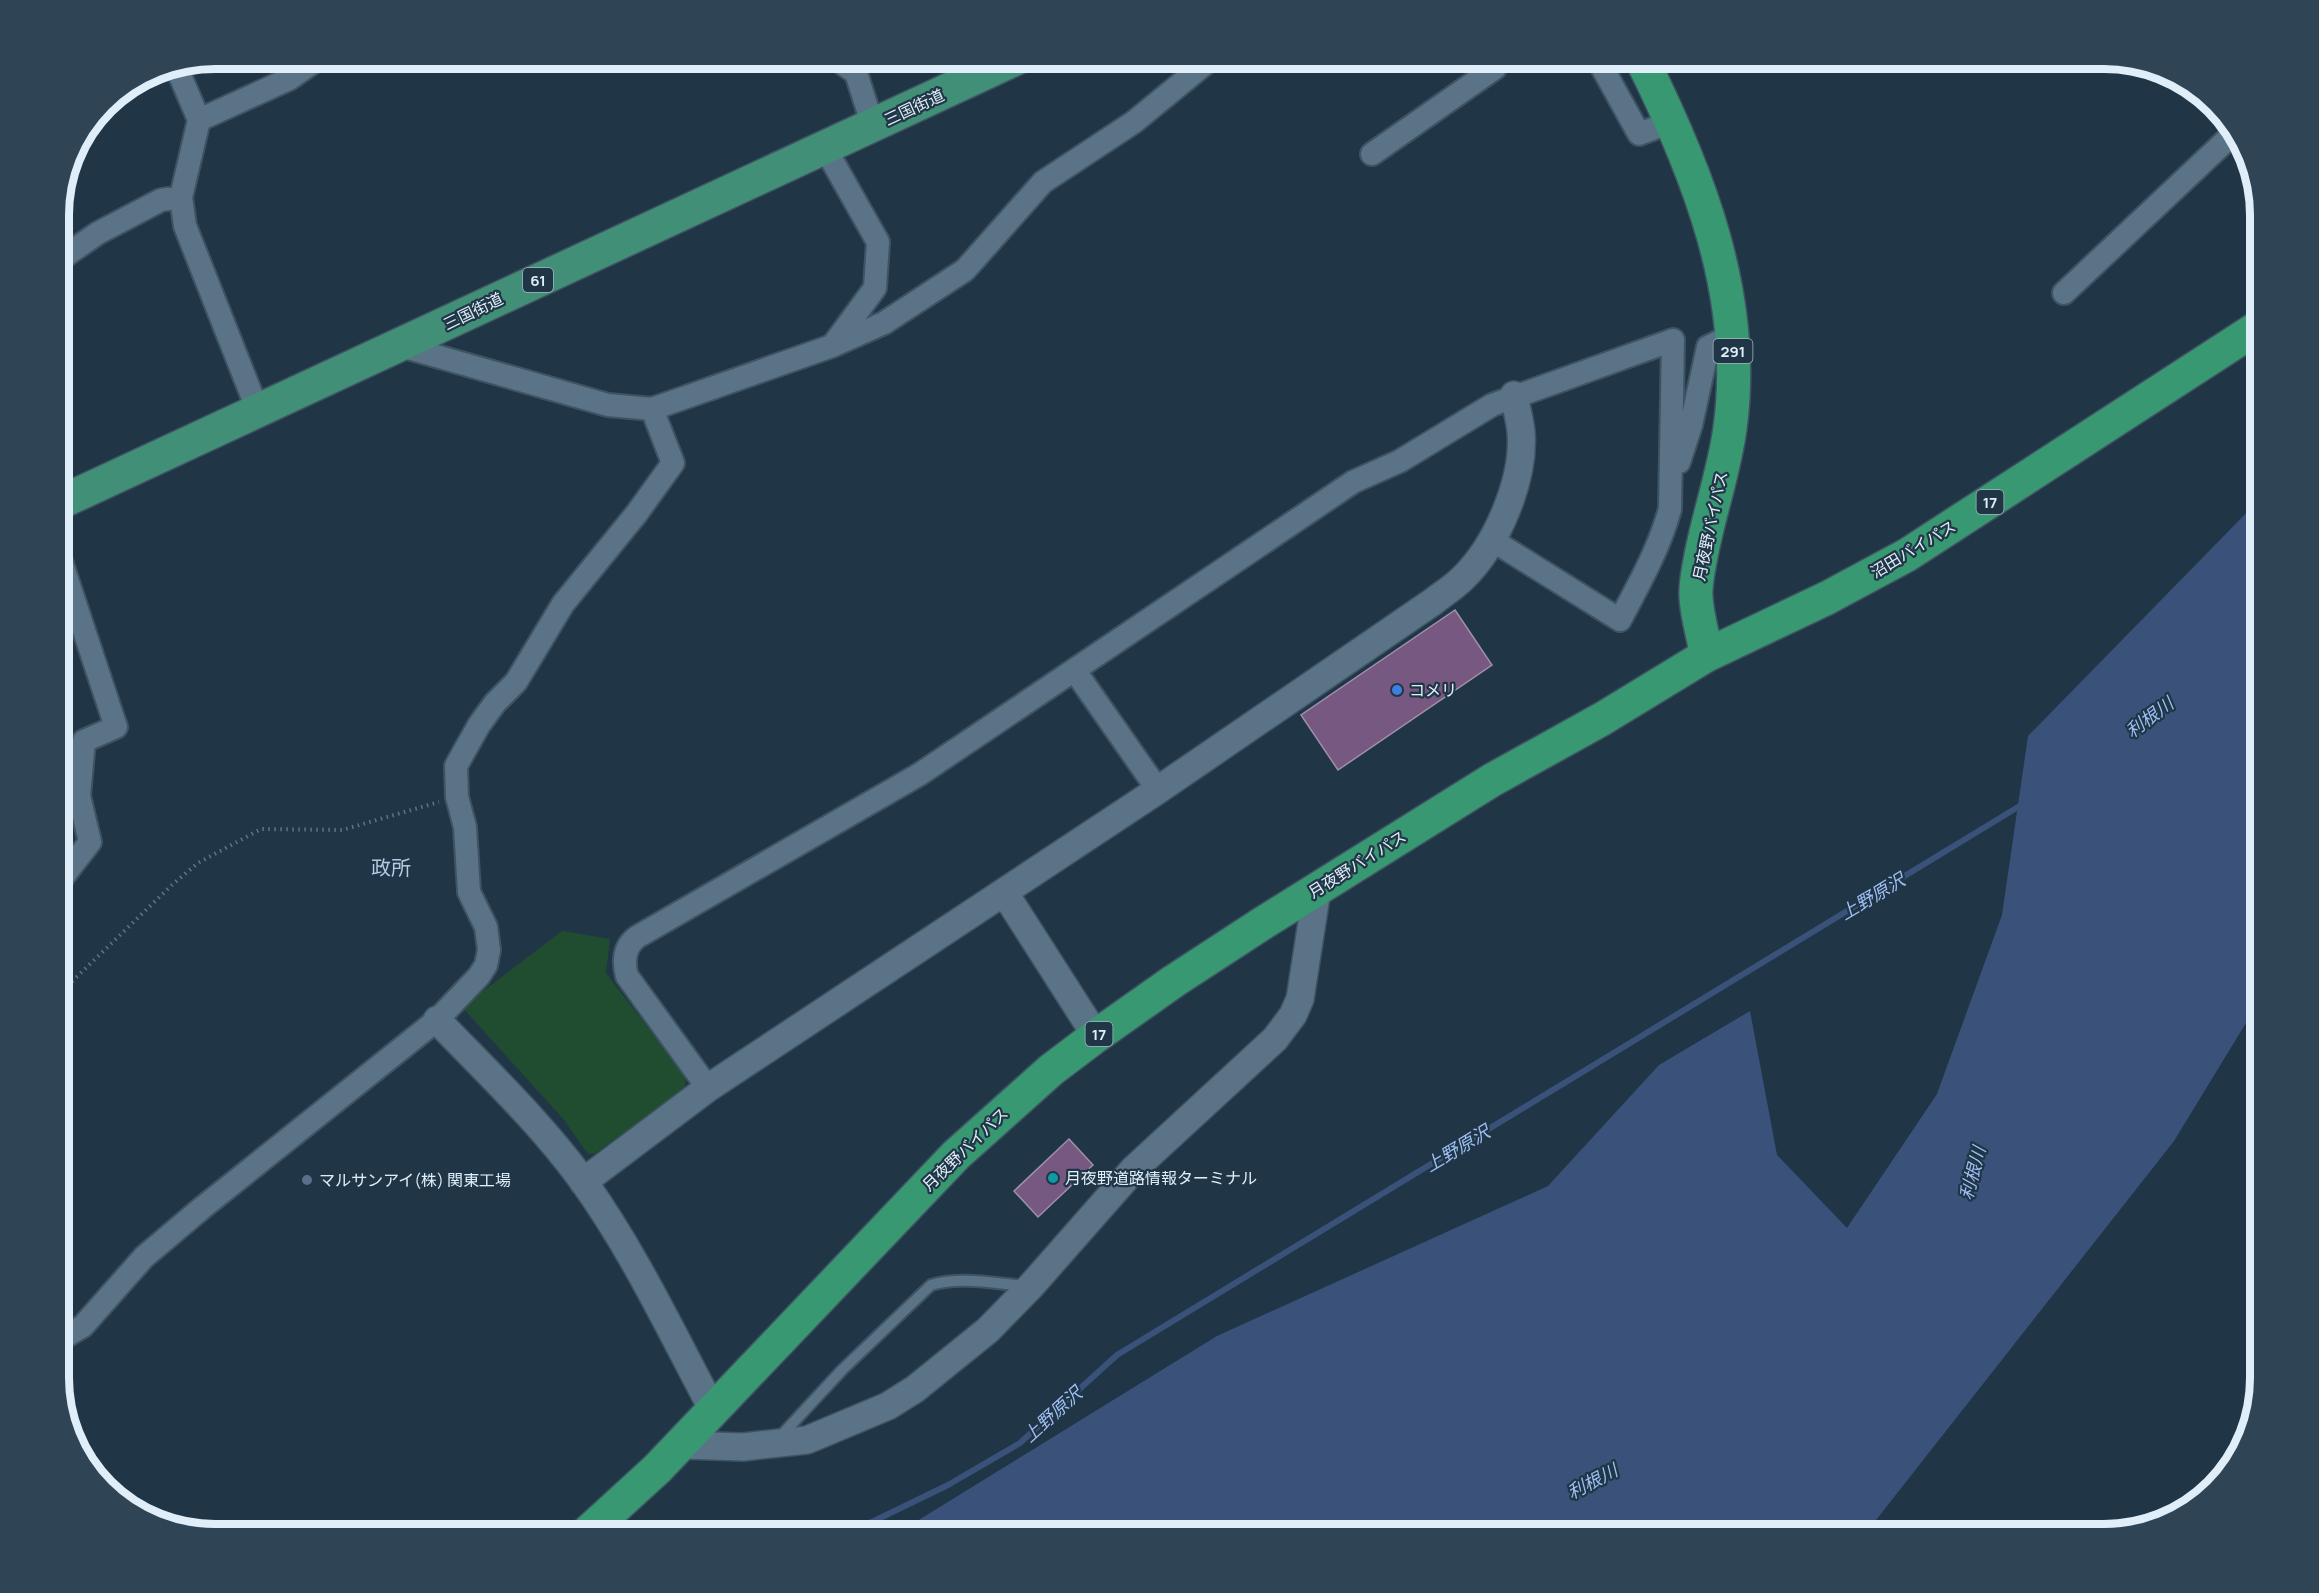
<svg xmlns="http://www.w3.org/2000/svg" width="2319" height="1593" font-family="Manrope,'Noto Sans JP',sans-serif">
<rect width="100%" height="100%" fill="#203647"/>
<!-- green -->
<path fill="#204c30" d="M562 931 610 939 606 973 685 1076V1090L594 1154 587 1153 565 1121 462 1007Z"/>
<!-- water -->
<path fill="#3a527a" d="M2260 499V1000L2174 1141 1865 1534H896L1217 1336 1548 1186 1659 1065 1750 1011 1777 1155 1847 1228 1937 1094 2002 915 2028 736Z"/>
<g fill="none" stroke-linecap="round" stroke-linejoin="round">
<!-- stream -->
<path stroke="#3a527a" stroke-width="6" d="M839 1534 874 1521 948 1485 1020 1443 1117 1355 2023 804"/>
</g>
<!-- building -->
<path fill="#765881" stroke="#a18fa8" stroke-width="1.5" d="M1455 610 1492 665 1338 770 1301 715Z
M1069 1139 1093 1165 1038 1217 1014 1191Z"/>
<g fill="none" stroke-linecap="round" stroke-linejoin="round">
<!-- service casing -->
<g stroke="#3f5362" stroke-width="14">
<path id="service" d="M778 1439 842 1370 931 1285C961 1276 997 1284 1027 1286"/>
</g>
<!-- minor casing -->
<g stroke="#3f5362" stroke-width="26">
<path id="minor" d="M835 58 856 73 873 126
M1597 58 1639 134 1671 122
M176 66 199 120 181 197 185 226 258 411
M199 120 289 79 319 58
M825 148 878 242 875 288 833 345
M1372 154 1495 68 1499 58
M59 260 98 233 161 200 181 197
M2064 293 2234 133
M401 346 608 405 652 409 832 346 884 323 965 270 1043 182 1134 122 1212 58
M1679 462 1691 425 1708 347 1732 335
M59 555 116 727 84 741 79 796 90 842 59 882
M1075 671 1158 790
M708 1088 627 976C623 961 624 947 637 937L920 774 1353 482 1400 461 1492 405 1673 340 1670 509C1659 549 1639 584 1620 620L1492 540
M59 1340 83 1326 144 1257 202 1208 437 1020 479 976 486 965 489 950 486 927 469 892 465 827 457 797 456 766 479 725 495 703 516 682 563 604 637 513 673 463 652 409"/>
</g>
<!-- tertiary casing -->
<g stroke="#3f5362" stroke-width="30">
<path id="tertiary" d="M1004 892 1096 1036
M437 1020C487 1072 540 1122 583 1181 634 1252 672 1333 713 1410
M583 1182 708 1088 1158 790 1434 601C1443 594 1454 587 1463 578 1497 545 1525 479 1521 432 1520 420 1516 407 1514 395
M680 1445 743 1447 807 1440 888 1406 915 1389 988 1330 1031 1286 1134 1169 1275 1039 1293 1015 1300 999 1317 890"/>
</g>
<!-- primary casing -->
<g stroke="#3f5362" stroke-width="36">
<path id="primary" d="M59 503 1017 58"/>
</g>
<!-- trunk casing -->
<g stroke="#3f5362" stroke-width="36">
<path id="trunk" d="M1641 58C1698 172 1748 298 1730 428 1724 473 1708 516 1700 561 1698 572 1695 586 1696 597 1697 616 1703 636 1707 655
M586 1534 657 1469 956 1155 1051 1070 1096 1036 1174 981 1263 923 1492 780 1602 719 1707 655 1827 598 1907 555 2260 326"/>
</g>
<!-- path -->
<path stroke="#607483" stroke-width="4" stroke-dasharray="1.5 4.5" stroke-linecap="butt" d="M59 994 173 884 198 863 261 829 342 830 439 802"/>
<!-- service -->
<use href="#service" stroke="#5a7386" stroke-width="10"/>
<!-- minor -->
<use href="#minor" stroke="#5a7386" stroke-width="22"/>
<!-- tertiary -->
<use href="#tertiary" stroke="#5a7386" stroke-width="27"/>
<!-- primary -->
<use href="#primary" stroke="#408f76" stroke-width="33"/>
<!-- trunk -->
<use href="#trunk" stroke="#389871" stroke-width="33"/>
</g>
<!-- markers -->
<circle fill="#3f7fe0" stroke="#203647" stroke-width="2" cx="1397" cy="690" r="6"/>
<circle fill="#0f9aa8" stroke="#203647" stroke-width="2" cx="1053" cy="1178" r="6"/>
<circle fill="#5c6f8a" stroke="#203647" stroke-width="2" cx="307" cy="1180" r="6"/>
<g text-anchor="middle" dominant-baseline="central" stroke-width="4.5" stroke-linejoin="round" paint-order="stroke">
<!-- shield labels -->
<g fill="#203647" stroke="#a6b7c4" stroke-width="1.5">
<rect x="523" y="268" width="30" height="24" rx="4.5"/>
<rect x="1713.5" y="339" width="39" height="24" rx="4.5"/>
<rect x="1976.5" y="490" width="27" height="24" rx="4.5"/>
<rect x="1085.5" y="1022" width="27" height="24" rx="4.5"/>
</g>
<g font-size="15" font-weight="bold" fill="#e0eef9">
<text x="538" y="280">61</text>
<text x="1733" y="351">291</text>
<text x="1990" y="502">17</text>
<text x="1099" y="1034">17</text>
</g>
<!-- street labels -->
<g font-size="16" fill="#e0eef9" stroke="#203647">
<text transform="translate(914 107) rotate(-25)">三国街道</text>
<text transform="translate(473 311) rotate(-26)">三国街道</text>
<text transform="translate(1710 526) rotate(-78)">月夜野バイパス</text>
<text transform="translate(1913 549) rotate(-31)">沼田バイパス</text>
<text transform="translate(1357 864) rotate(-32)">月夜野バイパス</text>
<text transform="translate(965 1149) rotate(-44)">月夜野バイパス</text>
</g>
<!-- poi labels -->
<g font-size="16" fill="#e0eef9" stroke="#203647" text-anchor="start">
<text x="1409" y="690">コメリ</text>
<text x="1065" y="1178">月夜野道路情報ターミナル</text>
<text x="319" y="1180">マルサンアイ(株) 関東工場</text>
</g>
<!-- water labels -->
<g font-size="18" font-style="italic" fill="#9fbff4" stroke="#203647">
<text transform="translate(2149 717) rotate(-37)">利根川</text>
<text transform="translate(1872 896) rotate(-31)">上野原沢</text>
<text transform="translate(1457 1148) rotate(-31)">上野原沢</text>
<text transform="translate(1972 1173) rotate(-75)">利根川</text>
<text transform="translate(1052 1414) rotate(-42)">上野原沢</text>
<text transform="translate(1592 1481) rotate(-28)">利根川</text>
</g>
<!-- quarter labels -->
<g font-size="20" fill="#b2cde3" stroke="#203647">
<text x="391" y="867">政所</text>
</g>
</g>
<!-- crop -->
<path d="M0 0H2319V1593H0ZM215 69H2104A146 146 0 0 1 2250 215V1378A146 146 0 0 1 2104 1524H215A146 146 0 0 1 69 1378V215A146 146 0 0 1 215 69Z" fill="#2f4555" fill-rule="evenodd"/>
<path fill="none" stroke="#e0eef9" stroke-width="8" d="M215 69H2104A146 146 0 0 1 2250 215V1378A146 146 0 0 1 2104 1524H215A146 146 0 0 1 69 1378V215A146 146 0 0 1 215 69Z"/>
</svg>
